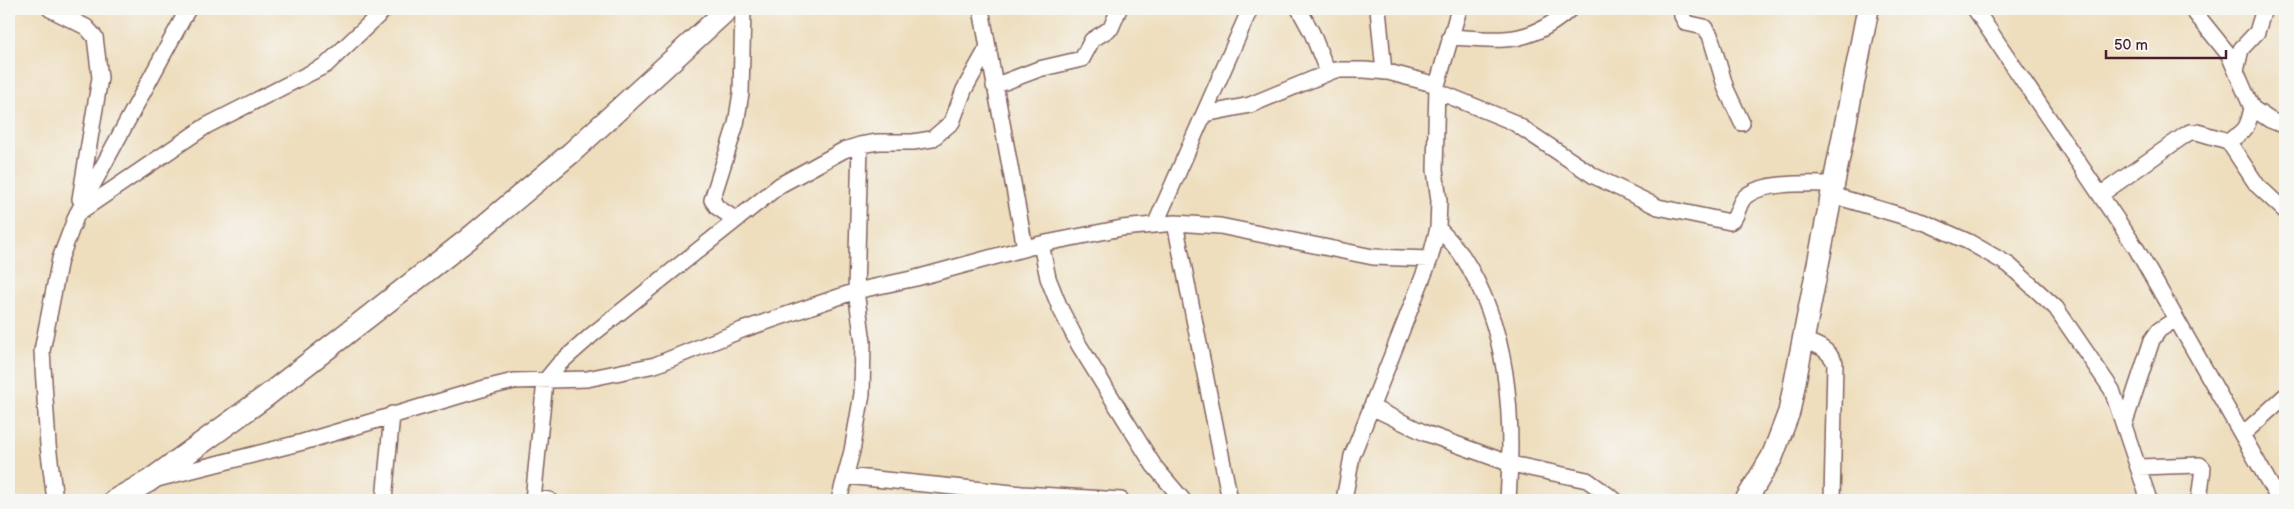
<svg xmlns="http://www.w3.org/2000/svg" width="2294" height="509" font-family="'Balsamiq Sans',sans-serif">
<rect width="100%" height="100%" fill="#f6f6f2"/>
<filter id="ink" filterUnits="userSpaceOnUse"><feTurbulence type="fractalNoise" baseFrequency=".02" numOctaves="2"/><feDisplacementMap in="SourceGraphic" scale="10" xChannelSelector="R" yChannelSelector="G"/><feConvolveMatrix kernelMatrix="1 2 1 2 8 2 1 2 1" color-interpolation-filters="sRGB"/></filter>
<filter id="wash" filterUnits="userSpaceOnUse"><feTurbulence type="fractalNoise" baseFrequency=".0096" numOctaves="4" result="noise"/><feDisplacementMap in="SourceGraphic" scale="20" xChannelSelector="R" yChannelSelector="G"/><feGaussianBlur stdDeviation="1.12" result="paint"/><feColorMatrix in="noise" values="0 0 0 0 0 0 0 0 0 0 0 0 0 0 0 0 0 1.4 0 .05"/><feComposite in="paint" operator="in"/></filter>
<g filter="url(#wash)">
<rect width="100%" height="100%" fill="#eedebe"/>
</g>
<g filter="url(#ink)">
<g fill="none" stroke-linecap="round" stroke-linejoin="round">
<!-- street casing -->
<g stroke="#83625e" stroke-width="18">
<path id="street" d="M50 9 86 27 95 37 100 78 80 199
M981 9 1025 248
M1299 9 1312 33 1328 73
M1378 9 1384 72
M1681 9 1682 16 1686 23 1704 27 1710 35 1726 89 1742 123
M1975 9 2136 248 2279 500
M2192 9 2229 55 2252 108
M1450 37C1501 40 1529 46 1570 9
M2236 71 2241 49 2257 32 2264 9
M994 86 1039 69 1082 59 1092 40 1111 28 1119 9
M1437 91 1513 122 1594 176 1658 207 1730 222C1739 217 1737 203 1746 196 1764 181 1811 184 1834 184
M1205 114 1250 105 1335 70H1364L1388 72 1437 85
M2228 141C2246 132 2248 127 2252 108L2270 120 2285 126
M1832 195 1926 223 1969 242 2009 265 2056 308 2112 390 2149 500
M2100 195 2185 135 2190 132H2197L2228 141 2257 185 2285 211
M78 213 206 126 326 65 385 9
M736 220 717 207 712 200 736 124 741 93 743 9
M1175 223 1230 500
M1155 225 1250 9
M1438 228C1446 236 1454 245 1461 254 1509 326 1514 416 1508 500
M1041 244 1048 278 1060 308 1079 345 1154 466 1183 500
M1803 340C1819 346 1827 348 1835 363L1832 500
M1371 407 1425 433 1511 464 1587 480 1615 500
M2124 425 2152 340 2159 330 2176 319
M2242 435 2285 396
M2138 467 2200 465 2203 468 2199 500
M846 476 1022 494 1121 500
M157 479 303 442 485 388 514 381 587 379 655 365 742 330 856 291 916 278 1041 244 1122 228 1175 223 1220 226 1373 257 1430 259
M533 498 549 500
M55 500 48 445 42 351 60 259 77 214 188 9
M384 500 392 414
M533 500 545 381 559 364 593 334 780 185 844 150 860 145 878 142H913L932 139 952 122 964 90 988 47
M839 500 852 451 862 394 863 342 856 291 860 145
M1344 500 1352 456 1430 259 1438 228 1439 201 1435 170 1437 85 1459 9"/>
</g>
<!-- secondary casing -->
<g stroke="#83625e" stroke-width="24">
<path id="secondary" d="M115 500 149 481 265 397 467 240 571 153 728 9
M1746 500 1772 457 1789 412 1868 9"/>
</g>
<!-- street -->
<use href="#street" stroke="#fff" stroke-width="15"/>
<!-- secondary -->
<use href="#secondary" stroke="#fff" stroke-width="21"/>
</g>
</g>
<!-- margin -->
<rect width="2294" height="509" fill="none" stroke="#f6f6f2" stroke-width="30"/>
<!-- scale -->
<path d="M2106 50v8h120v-8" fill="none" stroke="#4a1f2b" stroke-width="2.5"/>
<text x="2114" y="50" font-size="15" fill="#4a1f2b" stroke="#f6f6f2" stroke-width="4" paint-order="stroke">50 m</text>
</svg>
